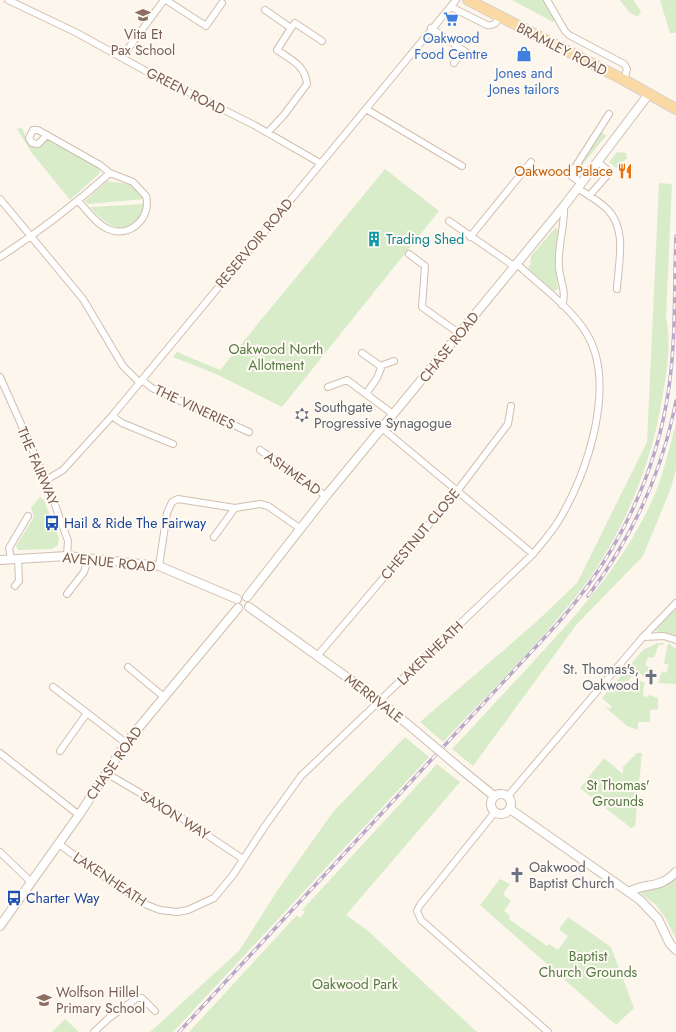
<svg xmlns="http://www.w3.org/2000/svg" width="676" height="1032" font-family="Jost,sans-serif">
<rect width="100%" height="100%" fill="#fdf6ec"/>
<!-- green -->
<path fill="#d8ecc9" d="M512 0H543L555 21 553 22Z
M620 0H633L641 11 638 17 629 12Z
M660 0H676V33H670Z
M22 128 28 143C38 148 41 145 49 139L98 165 100 170 99 174 70 200 32 153 17 129Z
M601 132 606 136 577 171 578 166Z
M617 152 626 153 627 158 616 168 609 162Z
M385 169 439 211 282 407 216 374 173 357 177 352 220 370Z
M107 181C129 185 129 180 145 199L88 204 85 201Z
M659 183 672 184 666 318C672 346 666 377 661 405 649 474 618 544 574 599 534 649 487 695 443 742L420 722 534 624 577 583 647 442Z
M145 204C141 222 123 236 106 222 100 218 95 212 90 207Z
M556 227 558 231 555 257 558 289 554 291 530 270 528 266H530L531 256Z
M676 422V469L671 488 643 556 577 624 473 766 452 749C479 720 506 691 533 662 581 610 626 561 655 494 664 471 670 446 676 422Z
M40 497 44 500 59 538 58 545 52 549 18 550 16 546 34 517 31 508Z
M676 608V636L668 633 655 631Z
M658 643H664L663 645 659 644 654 658 648 657 645 665 649 667 645 677 636 671 625 685 634 693 637 689 635 687 640 681 645 683 643 691 644 696 646 697 650 695 658 698V709L650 710V722H638V730L627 726 603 705 610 709 612 707 602 698 643 650Z
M668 643 676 649V684L658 683 662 671 666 673 669 665 664 663Z
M405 737 429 757 173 1032H150L239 951 277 891 333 812Z
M637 753H642L635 826 631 828 580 788 604 758 623 774V767Z
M437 764 460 782 346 915 367 930 477 1032H189L297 915 300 918 305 912 302 910Z
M676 878V939L665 917 656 905 640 893 666 886Z
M500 879 510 884 503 894 511 901 504 911 510 916 509 919 547 946 549 944 558 950 568 936 559 929 568 917 611 947 634 1008 616 1025 480 905Z
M65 1019 79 1032H52Z"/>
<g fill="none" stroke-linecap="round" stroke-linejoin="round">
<!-- minor casing -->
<g stroke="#d1beb0" stroke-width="8">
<path id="minor" d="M8 0 77 33 144 70 254 125 320 163
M166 0 206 26 222 3
M547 0 565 31 569 35 624 64 627 69 624 80
M451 7 487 25C494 26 496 23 500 17
M265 10 291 28 295 23 322 41
M431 28 470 55
M122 57 164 0
M454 63 463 50
M366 109 462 166
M268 132 284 115 307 84C305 65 291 60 277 50L291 28
M581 183 570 175 609 114
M577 188C587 194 599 201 607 209 628 229 618 264 617 289
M589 196 610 172 598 162
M0 199 83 299 123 366 140 383
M78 201C87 210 96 224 108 229 129 239 152 218 146 196L133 182 110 173
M449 221 514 266
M470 237 531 162
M409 254 425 266 422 307 460 334
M0 257C39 232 75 204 110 173L100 165 38 130H33L29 138 32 143 38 144 47 135
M562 305C567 293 560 280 559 268 557 247 565 227 564 206
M362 353 379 365 381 368 377 378 366 394
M380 366 394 361
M0 377 46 480 68 541 67 556
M142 380 152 388 249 432
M328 387 347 380 393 414
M112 416 122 423 173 444
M383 429 533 554
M260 450 326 496
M46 480 63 470 112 416 456 0
M214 537 235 508 260 504 268 506 301 529
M11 559 9 548 28 516
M159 566 167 513 172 502 178 499 235 508
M15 586 19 581 18 559
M67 594 84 572 88 559
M643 637 664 636 676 640
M318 655 458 490 508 424 511 406
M128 667 164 697
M53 687 87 713
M60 751 87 713 126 743
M0 753 79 815
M106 773 174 813 243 859
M508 796 643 637 676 603
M495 812 420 905 417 911 421 920 548 1032
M59 844 97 872 147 905 160 910 177 912 188 910 214 898 233 875 265 826 301 776 533 554C542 543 552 532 559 520 588 473 618 381 585 331 568 305 539 285 516 263
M0 852 31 882
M94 1032 109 1018 137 998H142L155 1011"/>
</g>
<!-- tertiary casing -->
<g stroke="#d1beb0" stroke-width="10">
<path id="tertiary" d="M0 560 67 556 159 566 237 599
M247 597 326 496 564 206 648 95
M249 607 380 701 417 732
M462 770 494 796
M491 804a10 10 0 1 1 20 0a10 10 0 1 1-20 0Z
M510 809 640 900 658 919 670 944 676 950
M629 892C646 882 659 890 676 872
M0 926 79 815 126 743 238 608"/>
</g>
<!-- primary casing -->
<g stroke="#dad1cd" stroke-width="12">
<path id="primary" d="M468 0 624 80 676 109"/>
</g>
<!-- minor -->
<use href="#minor" stroke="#fff" stroke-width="6"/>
<!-- tertiary -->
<use href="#tertiary" stroke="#fff" stroke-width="8"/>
<!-- primary -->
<use href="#primary" stroke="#fbd9a5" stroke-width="10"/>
<!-- rail casing -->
<g stroke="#b9a8c9" stroke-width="3.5">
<path id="rail" d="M588 596C632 538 662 473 676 401
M179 1032 558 623C616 557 657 475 669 387 676 338 674 286 676 236"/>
</g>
<!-- rail -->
<use href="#rail" stroke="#fffaf3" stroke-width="2" stroke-dasharray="6" stroke-linecap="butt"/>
<!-- tertiary-bridge casing -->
<g stroke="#d1beb0" stroke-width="10" stroke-linecap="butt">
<path id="tertiary-bridge" d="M417 732 462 770"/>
</g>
<!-- tertiary-bridge -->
<use href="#tertiary-bridge" stroke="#fff" stroke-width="8"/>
</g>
<!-- icons -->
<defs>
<g id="school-bare" transform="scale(1.2)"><path d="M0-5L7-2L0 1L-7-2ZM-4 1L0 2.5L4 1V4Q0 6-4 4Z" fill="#8d6e63" stroke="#fffaf3" stroke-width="2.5" paint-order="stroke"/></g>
<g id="supermarket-bare" transform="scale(1.2)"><path d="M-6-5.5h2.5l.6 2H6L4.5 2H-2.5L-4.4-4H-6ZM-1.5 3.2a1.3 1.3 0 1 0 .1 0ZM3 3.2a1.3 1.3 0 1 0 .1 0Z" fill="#3f7fe0" stroke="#fffaf3" stroke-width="2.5" paint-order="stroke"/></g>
<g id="shop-bare" transform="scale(1.2)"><path d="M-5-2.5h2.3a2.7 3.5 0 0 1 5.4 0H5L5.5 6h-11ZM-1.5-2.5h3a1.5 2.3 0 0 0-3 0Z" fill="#3f7fe0" stroke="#fffaf3" stroke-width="2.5" paint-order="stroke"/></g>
<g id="restaurant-bare" transform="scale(1.2)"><path d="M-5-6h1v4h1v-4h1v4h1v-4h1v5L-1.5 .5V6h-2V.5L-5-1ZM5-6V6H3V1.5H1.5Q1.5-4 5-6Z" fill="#e8710a" stroke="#fffaf3" stroke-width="2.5" paint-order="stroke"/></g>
<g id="building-bare" transform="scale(1.2)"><path d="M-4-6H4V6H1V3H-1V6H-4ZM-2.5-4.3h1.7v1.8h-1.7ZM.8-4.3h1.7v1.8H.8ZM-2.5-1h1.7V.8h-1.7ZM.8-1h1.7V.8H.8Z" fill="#0f9aa8" stroke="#fffaf3" stroke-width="2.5" paint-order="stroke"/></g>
<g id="synagogue-bare" transform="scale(1.2)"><path d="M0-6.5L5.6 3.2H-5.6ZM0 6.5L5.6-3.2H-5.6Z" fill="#6b7280" stroke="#fffaf3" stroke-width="2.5" paint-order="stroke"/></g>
<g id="bus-bare" transform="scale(1.2)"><path d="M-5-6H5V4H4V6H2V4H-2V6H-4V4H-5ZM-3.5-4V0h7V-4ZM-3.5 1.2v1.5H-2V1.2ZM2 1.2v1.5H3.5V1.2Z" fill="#1a4fb4" stroke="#fffaf3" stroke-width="2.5" paint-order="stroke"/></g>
<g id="church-bare" transform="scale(1.2)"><path d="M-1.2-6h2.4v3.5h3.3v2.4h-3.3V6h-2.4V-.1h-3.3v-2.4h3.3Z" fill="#6b7280" stroke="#fffaf3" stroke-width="2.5" paint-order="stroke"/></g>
</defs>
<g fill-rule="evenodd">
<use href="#school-bare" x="143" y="15"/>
<use href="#supermarket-bare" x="451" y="19"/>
<use href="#shop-bare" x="524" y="54"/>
<use href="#restaurant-bare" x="625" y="171"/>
<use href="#building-bare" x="374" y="239"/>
<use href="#synagogue-bare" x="302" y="415"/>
<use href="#bus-bare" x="52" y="523"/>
<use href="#church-bare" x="651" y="677"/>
<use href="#church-bare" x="517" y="875"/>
<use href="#bus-bare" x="14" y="898"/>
<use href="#school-bare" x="44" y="1000"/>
</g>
<g text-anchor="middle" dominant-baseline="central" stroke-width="4" stroke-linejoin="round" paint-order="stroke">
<!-- education labels -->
<g font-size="14" fill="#785e54" stroke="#fffaf3">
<text x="143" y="34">Vita Et<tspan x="143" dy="16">Pax School</tspan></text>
<text x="56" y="992" text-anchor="start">Wolfson Hillel<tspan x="56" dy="16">Primary School</tspan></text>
</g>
<!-- shop labels -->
<g font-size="14" fill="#366cbe" stroke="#fffaf3">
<text x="451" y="38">Oakwood<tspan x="451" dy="16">Food Centre</tspan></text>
<text x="524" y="73">Jones and<tspan x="524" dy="16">Jones tailors</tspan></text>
</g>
<!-- street labels -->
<g font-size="14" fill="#7a5c4d" stroke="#fffaf3">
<text transform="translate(562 49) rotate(27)">BRAMLEY ROAD</text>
<text transform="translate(186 91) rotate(27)">GREEN ROAD</text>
<text transform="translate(254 243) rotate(-50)">RESERVOIR ROAD</text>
<text transform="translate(449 347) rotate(-51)">CHASE ROAD</text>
<text transform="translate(195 407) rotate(25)">THE VINERIES</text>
<text transform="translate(38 466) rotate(67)">THE FAIRWAY</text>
<text transform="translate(293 473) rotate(35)">ASHMEAD</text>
<text transform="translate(420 534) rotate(-50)">CHESTNUT CLOSE</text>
<text transform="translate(109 562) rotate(6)">AVENUE ROAD</text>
<text transform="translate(430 653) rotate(-44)">LAKENHEATH</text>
<text transform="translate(374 698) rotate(38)">MERRIVALE</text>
<text transform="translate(114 763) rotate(-55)">CHASE ROAD</text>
<text transform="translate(175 815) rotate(32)">SAXON WAY</text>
<text transform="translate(110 879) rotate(34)">LAKENHEATH</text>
</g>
<!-- food labels -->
<g font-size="14" fill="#c56008" stroke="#fffaf3" text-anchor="end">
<text x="613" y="171">Oakwood Palace</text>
</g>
<!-- culture labels -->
<g font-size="14" fill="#0d838f" stroke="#fffaf3" text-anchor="start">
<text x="386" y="239">Trading Shed</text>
</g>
<!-- park labels -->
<g font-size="14" fill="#537a41" stroke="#fffaf3">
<text x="276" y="349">Oakwood North<tspan x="276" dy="16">Allotment</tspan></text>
<text x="618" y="785">St Thomas'<tspan x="618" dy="16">Grounds</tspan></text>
<text x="588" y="956">Baptist<tspan x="588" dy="16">Church Grounds</tspan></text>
<text x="355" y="984">Oakwood Park</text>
</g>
<!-- worship labels -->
<g font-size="14" fill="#5b616d" stroke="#fffaf3" text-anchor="start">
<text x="314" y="407">Southgate<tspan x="314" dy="16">Progressive Synagogue</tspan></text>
<text x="639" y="669" text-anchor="end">St. Thomas's,<tspan x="639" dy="16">Oakwood</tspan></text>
<text x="529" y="867">Oakwood<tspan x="529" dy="16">Baptist Church</tspan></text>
</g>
<!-- transit labels -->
<g font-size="14" fill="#164399" stroke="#fffaf3" text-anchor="start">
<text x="64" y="523">Hail &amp; Ride The Fairway</text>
<text x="26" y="898">Charter Way</text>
</g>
</g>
</svg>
